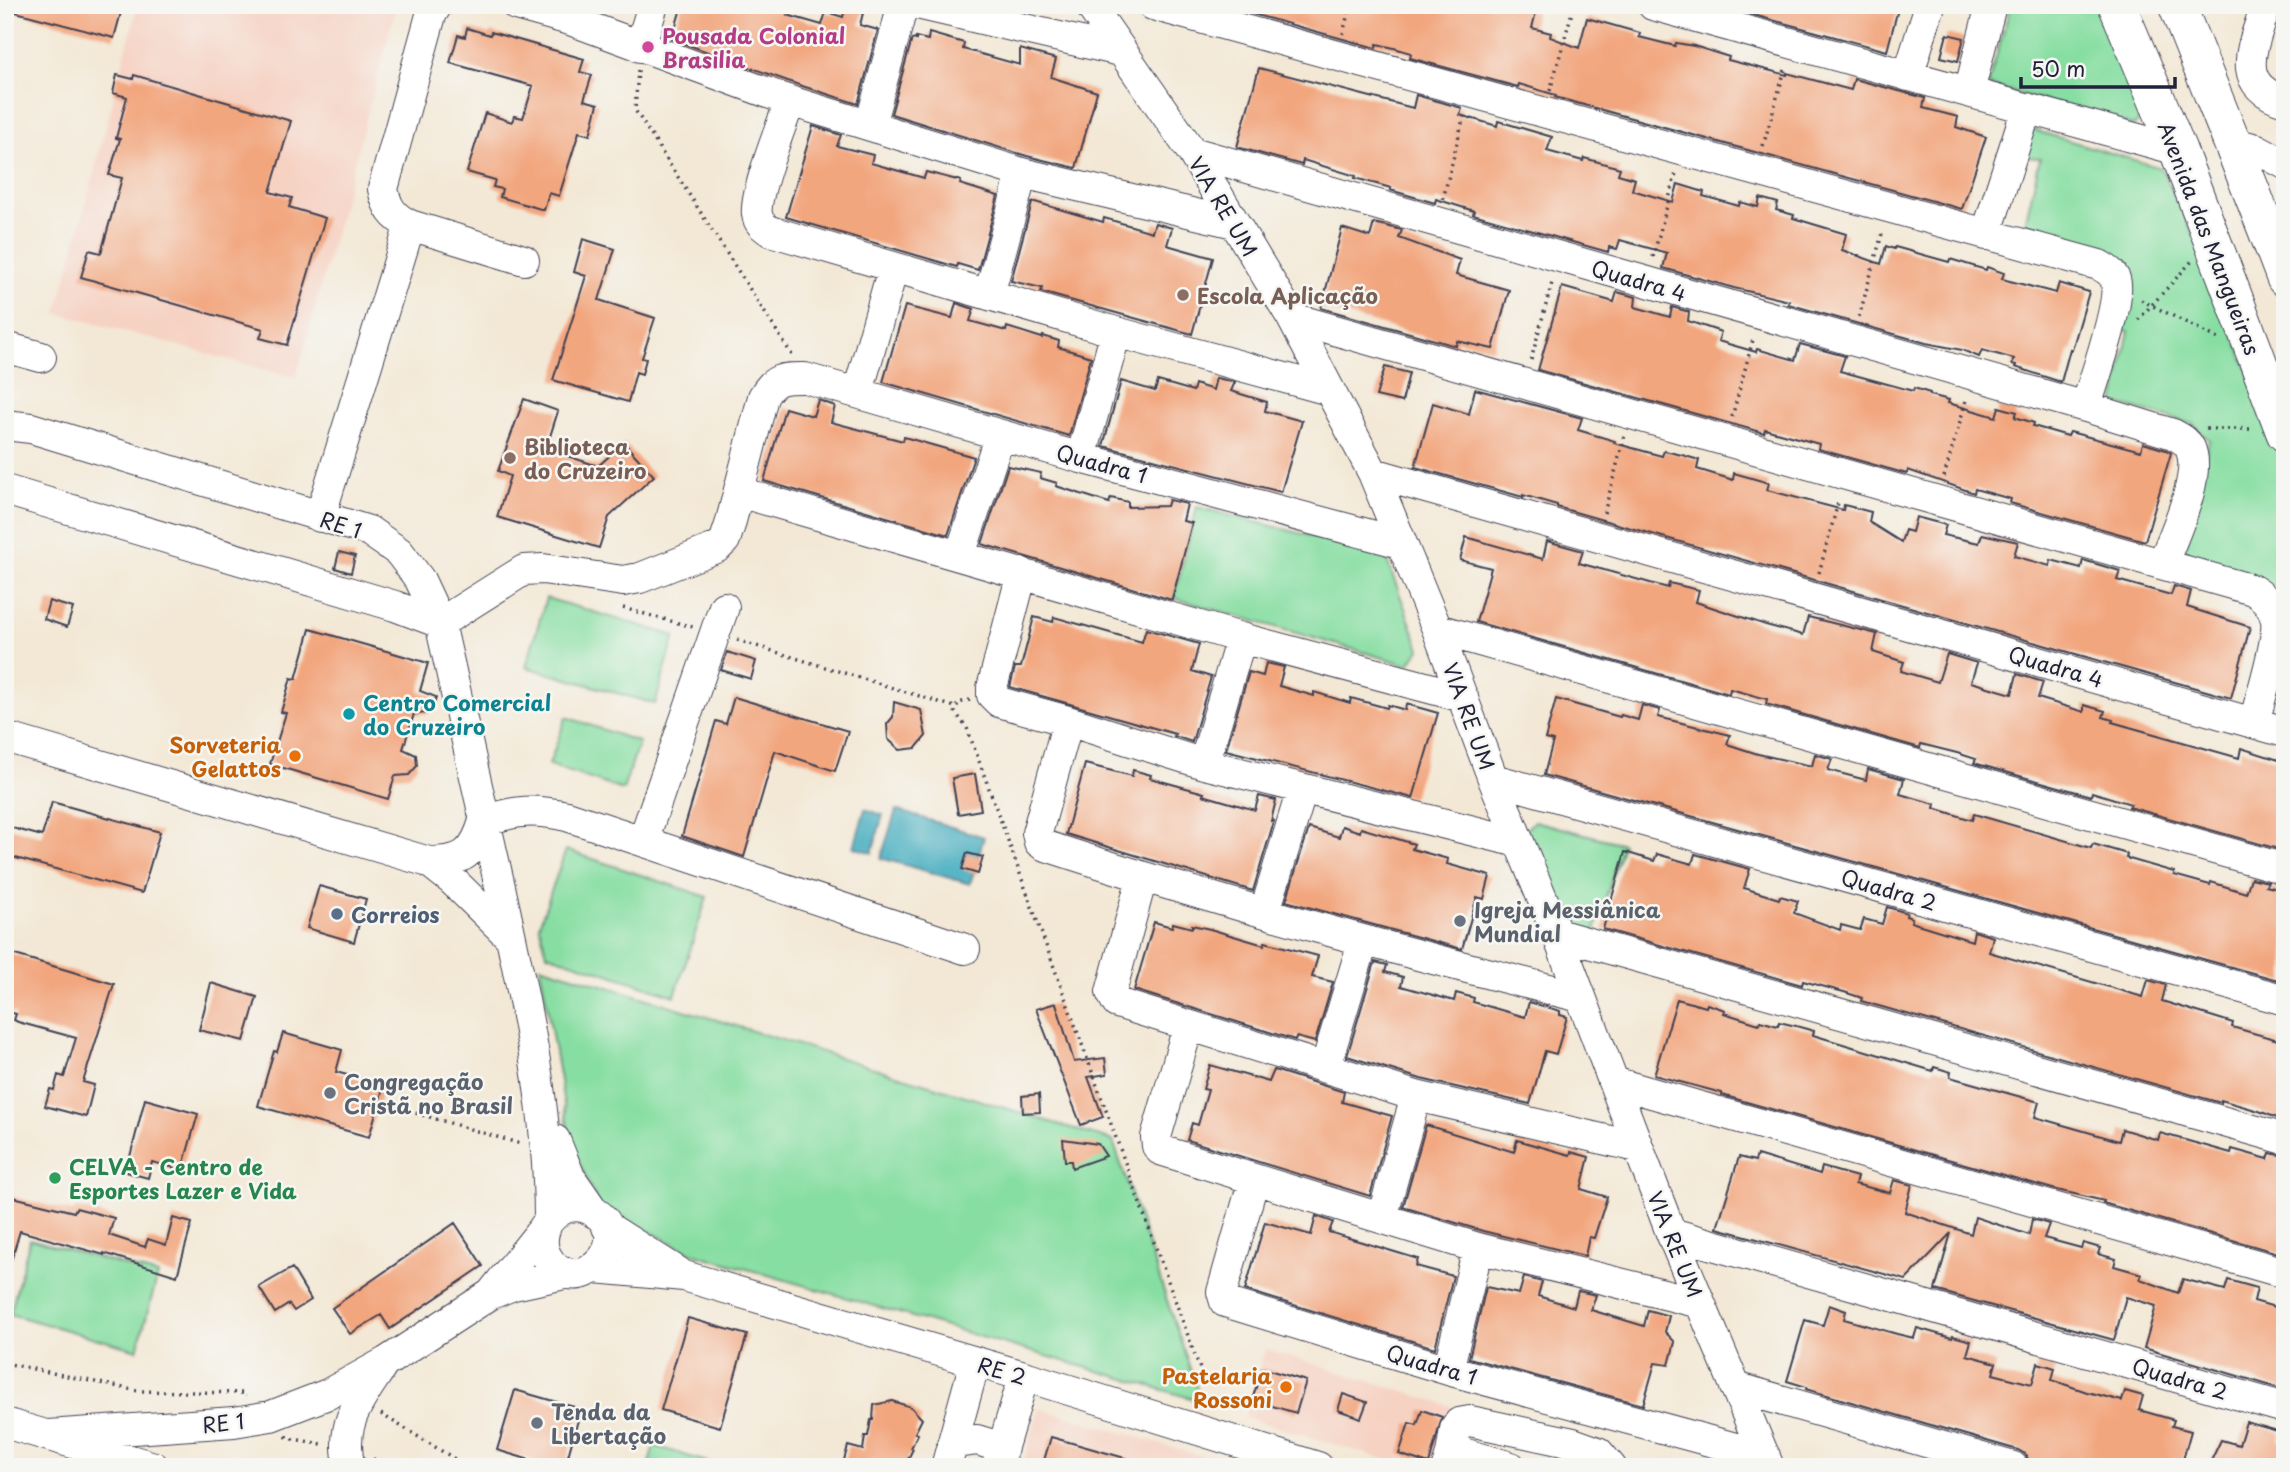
<svg xmlns="http://www.w3.org/2000/svg" width="2290" height="1472" font-family="'Playpen Sans',sans-serif">
<rect width="100%" height="100%" fill="#f6f6f2"/>
<filter id="ink" filterUnits="userSpaceOnUse"><feTurbulence type="fractalNoise" baseFrequency=".0143" numOctaves="2"/><feDisplacementMap in="SourceGraphic" scale="14" xChannelSelector="R" yChannelSelector="G"/><feConvolveMatrix kernelMatrix="1 2 1 2 8 2 1 2 1" color-interpolation-filters="sRGB"/></filter>
<filter id="wash" filterUnits="userSpaceOnUse"><feTurbulence type="fractalNoise" baseFrequency=".00686" numOctaves="4" result="noise"/><feDisplacementMap in="SourceGraphic" scale="28" xChannelSelector="R" yChannelSelector="G"/><feGaussianBlur stdDeviation="1.57" result="paint"/><feColorMatrix in="noise" values="0 0 0 0 0 0 0 0 0 0 0 0 0 0 0 0 0 1.4 0 .05"/><feComposite in="paint" operator="in"/></filter>
<g filter="url(#wash)">
<rect width="100%" height="100%" fill="#f3e8d5"/>
<!-- built -->
<path fill="#f6d2c3" d="M138 5H386L396 8 296 378 57 313Z
M1265 1349 1451 1406 1433 1467H1409L1244 1417Z
M1039 1408 1238 1467H1022Z"/>
<!-- green -->
<path fill="#87dea2" stroke="#54806e" stroke-width="2" d="M2011 5H2096L2141 118 2134 126 1988 85Z
M2030 129 2161 168 2194 236 2285 462V598L2277 588 2182 562 2209 440 2193 424 2114 403 2129 331 2112 327 2127 264 2118 258 2023 233 2040 158 2022 157Z
M1197 507 1385 555 1420 649 1408 665 1174 598Z
M546 598 675 636 655 704 526 667Z
M566 717 639 742 623 790 549 765Z
M1534 821 1623 844 1592 940 1564 930 1524 832Z
M566 850 707 897 675 996 547 954 539 925Z
M540 966 1113 1141 1201 1401 692 1253 599 1206 571 1144Z
M30 1239 158 1275 137 1350 10 1314Z
M654 1446H655L723 1467H648Z"/>
<!-- water -->
<path fill="#3fabbe" stroke="#30667c" stroke-width="2" d="M865 809 883 815 872 853 854 847Z
M896 810 984 837 970 884 881 858Z"/>
<g id="blocks">
<!-- building -->
<path fill="#f2a67e" d="M12 5H123L114 38 12 11Z
M682 5H789L787 15 822 25 826 12 843 17 846 5H865L860 25 878 30 858 104 796 84 672 39Z
M1220 5H1511L1536 12 1532 28 1551 33 1550 37 1579 48 1587 18 1640 33 1639 37 1675 46 1676 43 1694 46 1729 57 1728 60 1787 75V73L1851 90 1854 79 1925 98 1923 108 1958 117 1956 127 1986 137 1962 209 1555 97 1556 95 1519 84 1518 87 1410 58 1411 53 1394 48 1377 44 1376 48Z
M1752 5H1899L1887 51 1750 14Z
M467 28 490 35 491 32 584 59 580 72 592 75 584 100 598 104 590 135 579 132 559 196 549 193 544 210 500 197 502 189 493 187 495 180 467 172 485 113 512 122 514 116 523 118 533 86 450 63 458 35 465 37Z
M929 33 964 43 963 49 1020 65V49L1056 59 1051 77 1097 92 1076 168 1027 156 891 114 912 39 916 40V37L928 40Z
M1947 34 1964 38 1958 61 1941 57Z
M1259 68 1413 108 1416 95 1462 108 1460 115 1497 126 1498 121 1552 137 1547 151 1583 161 1584 158 1620 168 1618 174 1635 179 1632 190 1673 202 1678 184 1704 192 1703 196 1739 206 1740 202 1758 207 1760 198 1778 203 1776 210 1794 215 1793 218 1846 234 1842 250 1881 264 1886 246 1894 249 1895 247 1949 262 1950 259 1986 270 1987 267 2004 273 2002 279 2056 293 2059 283 2089 292 2072 350 2070 349 2061 382 2015 367 2016 365 2012 364 2014 359 1982 350 1979 357 1962 350 1926 343 1788 304 1789 301 1734 288 1663 268 1667 253 1620 240 1617 249 1609 247 1608 252 1473 214 1474 211 1436 199 1435 203 1390 190 1391 188 1355 178 1356 176 1303 160 1302 165 1237 147Z
M117 75 133 79 134 75 291 121 270 192 292 198 289 207 325 218 287 345 260 338 263 329 81 277 89 250 101 253 122 178 109 175 120 139 116 138 127 97 113 93Z
M813 126 841 135 837 146 873 155 871 163 924 178 926 172 961 181 960 184 998 196 978 270 958 264 957 267 786 217Z
M1035 202 1103 222 1104 218 1152 232 1155 223 1172 228 1167 245 1213 258 1192 334 1041 292 1042 288 1011 281 1032 203Z
M1374 223 1402 230 1399 238 1460 260 1456 275 1509 290 1493 349 1457 341 1456 346 1321 308 1342 228 1370 237Z
M583 239 615 249 599 300 655 318 642 358 646 359 642 374 636 372 628 402 553 380 586 276 574 272Z
M1562 287 1614 302 1617 292 1636 297 1635 307 1670 317 1672 307 1689 312 1688 321 1721 332 1718 341 1756 352 1757 349 1795 360 1800 344 1845 356 1840 371 1913 391 1914 388 1930 393V395L1949 400 1948 403 1996 417 1999 407 2017 412 2015 417 2034 423 2033 426 2068 436 2070 432 2141 451 2143 443 2166 450 2171 453 2145 541 2010 503 2011 499 1975 489 1974 493 1908 470 1907 474 1818 449 1819 444 1765 429 1764 433 1538 370Z
M956 303 974 309 970 321 1006 331 1007 327 1042 338 1043 336 1059 341 1058 347 1091 357 1069 436 883 382 905 306 952 318Z
M1385 367 1409 373 1402 402 1376 396Z
M1216 378 1235 382 1231 391 1267 402 1265 411 1302 421 1281 492 1103 446 1121 381 1155 391 1158 381 1193 391 1195 384 1213 390Z
M1475 389 1582 418 1578 430 1615 441 1614 443 1662 456 1664 451 1682 455 1699 460 1697 469 1733 480 1734 473 1769 483 1767 490 1843 510 1844 505 1871 512 1869 522 1901 542 1905 530 1912 532 1916 517 1946 525 1943 535 1979 543 1982 534 2018 542 2014 556 2050 566 2051 560 2081 568 2083 560 2120 571 2117 580 2171 595 2174 586 2191 591 2187 607 2250 627 2231 698 1557 507V505L1523 495V497L1415 467 1433 403 1469 414Z
M524 399 558 411 546 449 598 466 624 443 654 476 609 517 599 548 497 517 510 476 498 471Z
M818 400 835 406 831 422 903 441 904 437 974 457 948 535 764 481 785 408 813 416Z
M1008 466 1041 473 1040 478 1057 483 1056 486 1109 503 1111 498 1128 502V507L1167 506 1169 500 1187 504 1183 521 1192 523 1172 600 982 544Z
M1466 537 1543 559 1547 541 1583 551 1579 563 1668 588 1669 583 1699 590 1696 602 1766 625 1803 635 1808 617 1877 634 1873 652 1904 662 1901 671 1938 682 1947 654 1977 663 1971 682 2012 694 2017 674 2043 682 2038 698 2084 712V705L2105 711 2103 717 2113 720 2112 722 2239 758 2241 748 2285 762V851L2129 807 2131 804 2092 792 2091 796 1974 763 1976 759 1957 753 1921 744 1920 748 1766 704 1767 699 1730 689 1729 694 1476 622 1491 568 1460 560Z
M339 552 355 556 351 573 335 568Z
M49 601 73 608 67 627 44 619Z
M1034 617 1053 622 1054 617 1142 642 1146 629 1199 644 1192 671 1211 677 1192 742 1174 736 1175 734 1010 687 1015 667H1021Z
M310 629 428 663 420 691 436 697 433 709 428 713 414 714 403 749 416 755 417 766 409 775 395 776 388 799 270 764 286 713 281 712 291 678 296 679Z
M727 652 756 661 751 679 721 670Z
M1266 663 1284 667 1279 686 1314 696V692L1350 703 1351 698 1387 708 1388 705 1405 710 1406 704 1438 713 1413 798 1226 750 1249 672 1263 676Z
M734 697 848 731 835 771 775 751 744 857 682 836 716 721 726 724Z
M1556 699 1620 717 1621 715 1638 720 1642 705 1660 710 1658 717 1730 735 1727 744 1758 754 1812 766 1815 754 1832 759 1828 770 1866 780 1868 769 1904 779 1900 794 1935 804 1934 808 1972 820 1974 814 2091 848 2093 844 2127 854 2126 858 2174 872V875L2210 885 2211 882 2246 893 2251 878 2268 882 2266 886 2285 891V982L1544 775 1553 741 1545 739Z
M894 702 921 710 926 736 916 748 900 750 888 739 887 724 893 717Z
M1085 764 1132 776 1133 770 1151 775 1150 778 1204 793 1203 795 1255 810 1259 796 1276 800 1271 821H1274L1253 891 1066 834Z
M975 774 981 810 958 814 952 778Z
M52 802 160 832 142 893 5 855V826L42 836Z
M1342 826 1360 832 1361 828 1414 844 1412 849 1448 859 1447 864 1490 876 1484 899 1477 897 1462 949 1286 901 1309 828 1339 837Z
M1625 852 1654 861 1657 854 1692 864 1695 854 1750 869 1744 888 1779 899 1780 896 1798 901 1794 913 1840 930 1841 925 1860 930 1864 919 1882 924 1887 907 1907 913 1906 916 1912 918 1911 922 1972 941 1974 931 1993 937 1989 952 2143 997 2148 980 2166 985 2162 1001 2233 1023 2232 1027 2285 1042V1121L2259 1111 2221 1100V1103L1861 1001 1862 998 1844 992 1803 981 1802 985 1603 929Z
M967 853 983 857 978 874 962 869Z
M319 886 366 899 354 942 307 928Z
M1154 922 1172 927 1173 923 1192 928V925L1210 929 1264 945 1265 942 1318 956 1312 977 1333 982 1315 1042 1296 1037 1295 1040 1134 990Z
M5 952 114 984 83 1082 94 1085 86 1117 45 1106 50 1089 54 1090 58 1075 64 1077 76 1038 18 1022 14 1020 16 1014 5 1011Z
M1375 962 1387 965 1385 972 1403 977 1401 986 1454 1001 1456 993 1474 998 1473 1002 1525 1017 1529 1002 1560 1011V1015L1567 1017 1556 1054 1545 1051 1530 1104 1421 1079 1347 1056Z
M211 983 257 997 244 1041 199 1030Z
M1677 999 1706 1007 1707 1004 1725 1010 1724 1013 1759 1024 1760 1021 1778 1026 1779 1022 1796 1026 1814 1031 1813 1035 1933 1071 1934 1067 1951 1072 1950 1077 2039 1102 2035 1117 2119 1141 2122 1129 2158 1140 2160 1133 2231 1153 2232 1149 2268 1159 2270 1153 2285 1156V1255L2103 1203 2104 1201 2053 1189 1722 1095V1093L1654 1075Z
M1056 1003 1074 1062 1105 1058 1107 1074 1088 1077 1103 1117 1081 1125 1036 1009Z
M283 1033 342 1050 336 1072 384 1085 369 1137 258 1106 274 1051 277 1052Z
M1210 1065 1269 1082 1274 1070 1344 1092 1342 1102 1392 1116 1370 1196 1187 1140 1192 1123 1198 1125 1208 1090 1203 1089Z
M1039 1094 1040 1112 1023 1113 1022 1096Z
M145 1099 198 1114 182 1170 152 1162 148 1178 126 1172Z
M1426 1125 1514 1152 1517 1140 1570 1155 1571 1152 1589 1157 1581 1189 1607 1197 1594 1238 1589 1237 1585 1256 1483 1231 1403 1207Z
M1063 1139 1098 1144 1106 1156 1072 1168 1071 1161H1065Z
M1757 1155 1820 1174 1822 1167 1857 1177 1855 1184 1890 1193 1894 1180 1912 1185 1905 1212 1971 1234 1975 1217 2029 1235 2032 1219 2049 1224 2044 1238 2081 1248 2083 1243 2100 1248 2098 1254 2116 1259 2114 1266 2142 1274 2140 1279 2178 1293 2183 1279 2225 1290 2228 1280 2257 1288 2254 1301 2285 1310V1390L2144 1348 2156 1306 2126 1297 2114 1340 1935 1290 1951 1233 1906 1280 1717 1228 1739 1157 1755 1161Z
M5 1195 74 1212 76 1208 114 1218 109 1235 145 1247 148 1239 166 1245 173 1218 192 1223 177 1276 104 1253V1255L20 1231 10 1264H5Z
M1316 1216 1333 1222 1329 1232 1418 1259 1416 1266 1453 1276 1435 1348 1245 1290 1265 1222 1311 1235Z
M455 1223 483 1266 390 1329 381 1315 350 1334 332 1308Z
M292 1268 311 1300 294 1311 289 1304 275 1313 259 1287Z
M1524 1277 1542 1282 1538 1296 1574 1307 1578 1291 1596 1295 1591 1310 1644 1326 1648 1310 1669 1316 1665 1332 1675 1342 1669 1365 1655 1363 1643 1405 1469 1358 1486 1287 1519 1294Z
M1829 1305 1846 1311 1844 1319 1897 1334 1914 1338 1917 1328 1952 1338 1953 1336 1971 1341 1967 1355 1996 1363 1993 1374 2032 1384 2038 1363 2055 1368 2052 1380 2087 1392 2122 1401 2125 1391 2143 1396 2139 1410 2174 1420 2172 1426 2191 1431 2181 1467H2045L2030 1462 2025 1454 2018 1450 1806 1389 1807 1387 1787 1381 1805 1320 1823 1325Z
M688 1318 747 1335 720 1427 661 1410Z
M1262 1368 1306 1381 1296 1413 1252 1400Z
M515 1390 581 1409 565 1467H553L497 1450Z
M1343 1394 1367 1402 1361 1418 1338 1410Z
M892 1401 911 1407 922 1419 915 1433 918 1434 911 1448 913 1449 904 1467H842L848 1446 863 1450 865 1436H868L871 1420H873L874 1405Z
M1422 1410 1442 1417 1429 1464 1399 1454 1409 1423 1417 1425Z
M2246 1422 2281 1432 2279 1441 2285 1443V1467H2208L2221 1440 2239 1445Z
M1051 1437 1139 1462 1138 1467H1042Z"/>
</g>
</g>
<g filter="url(#ink)">
<use href="#blocks" fill-opacity="0" stroke="#414052" stroke-width="2"/>
<g fill="none" stroke-linecap="round" stroke-linejoin="round">
<!-- minor casing -->
<g stroke="#414052" stroke-width="32">
<path id="minor" d="M437 5 431 15 383 189C387 208 393 217 410 225L524 260
M516 5 570 20 790 101 1022 173 1234 223
M921 5 1120 51
M1090 5 1192 152 1292 318 1373 473 1437 629 1493 779 1557 934 1671 1233 1769 1467
M1153 5 2099 265C2106 269 2112 272 2115 279 2123 300 2093 381 2086 407
M1653 5 2178 150
M2266 5C2254 45 2231 84 2285 101
M640 47 653 5
M1908 76 1930 5
M1969 92 1991 5
M790 101C782 124 754 194 757 214 758 223 764 227 770 231L1116 332 1329 390
M870 125 903 5
M2230 142 2257 149 2285 164
M1192 152 2086 407 2173 434C2180 438 2186 440 2190 448 2203 475 2173 536 2163 563
M1986 235 2027 108
M989 295 1022 173
M1292 318 2253 590C2265 597 2273 606 2276 620 2279 639 2260 700 2254 722
M5 347 41 357
M858 392 893 268
M5 425 31 428 369 531 399 552 420 580 440 623C459 708 478 793 498 878 523 991 549 1104 549 1220
M1081 458 1116 332
M1373 473 2285 732
M5 490 395 606 440 623 524 570 543 569 623 581 640 578 718 547 725 540 730 525 763 397C774 377 784 378 805 378L1081 458 1401 543
M739 492 1241 638 1463 697
M320 517 410 225
M960 555 1000 435
M1022 573 992 688V695L999 702 1068 721 1204 764 1518 842
M1437 629 2285 869
M1068 721 1037 833 1039 842 1043 845C1220 903 1399 951 1580 997
M5 737 429 862 453 881 511 938
M1204 764 1241 638
M1493 779 2285 1000
M484 821C517 810 533 809 567 816L965 949
M643 841 724 607
M429 862C463 862 474 854 484 821
M1142 878 1111 992 1117 1003 1416 1096 1637 1147
M1265 911 1302 790
M1557 934 2285 1139
M1188 1027 1156 1137 1157 1146 1160 1150 1478 1248 1700 1303
M1325 1068 1363 942
M1613 1082 2285 1273
M555 1140 570 1177 595 1213
M1254 1179 1222 1292 1225 1302 1448 1370 1765 1456
M1382 1218 1416 1096
M607 1227 678 1272
M1671 1233 2285 1408
M595 1268 684 1276 1024 1376 1318 1467
M491 1294C507 1274 523 1254 538 1235 545 1227 550 1216 560 1211 569 1205 581 1205 591 1210 643 1237 576 1307 547 1257 541 1247 542 1236 546 1226
M1448 1370 1478 1248
M1735 1387 2013 1467
M5 1423 154 1467
M48 1435 234 1422 271 1416 328 1394 386 1362 491 1294 513 1285 569 1273
M953 1443 977 1440 1003 1448
M1451 1454 1455 1429 1459 1423 1470 1421 1573 1443 1598 1452 1611 1467
M350 1467C339 1425 359 1401 381 1368
M946 1467 975 1362
M997 1467 1024 1376
M1447 1467 1451 1454 1456 1451 1511 1467"/>
</g>
<!-- major casing -->
<g stroke="#414052" stroke-width="39">
<path id="major" d="M2117 5 2178 150 2285 433
M2177 5C2213 97 2251 187 2285 278"/>
</g>
<!-- path -->
<path stroke="#414052" stroke-width="3.5" stroke-dasharray="2 5" stroke-linecap="butt" d="M1343 34 1350 5
M638 70 635 110 792 355
M1550 91 1574 5
M1763 146 1786 66
M1443 199 1464 115
M1653 257 1676 173
M2141 300 2219 339
M1859 317 1883 230
M2138 320 2192 261
M1531 360 1553 279
M1732 417 1754 336
M2206 429H2255
M1944 477 1967 397
M1604 513 1625 435
M1819 573 1839 499
M623 608 693 627
M737 640 955 707
M970 700 958 703 955 712 967 728 1203 1377
M409 1111 521 1144
M5 1363 138 1391 243 1393 246 1396
M381 1414 468 1467
M286 1436 288 1438 322 1444
M373 1459 394 1467"/>
<!-- minor -->
<use href="#minor" stroke="#fff" stroke-width="30"/>
<!-- major -->
<use href="#major" stroke="#fff" stroke-width="37"/>
</g>
</g>
<!-- markers -->
<circle fill="#d1479c" stroke="#f6f6f2" stroke-width="2.5" cx="648" cy="47" r="7"/>
<g fill="#8d6e63" stroke="#f6f6f2" stroke-width="2.5">
<circle cx="1183" cy="295" r="7"/>
<circle cx="510" cy="458" r="7"/>
</g>
<circle fill="#0f9aa8" stroke="#f6f6f2" stroke-width="2.5" cx="349" cy="714" r="7"/>
<g fill="#e8710a" stroke="#f6f6f2" stroke-width="2.5">
<circle cx="295" cy="756" r="7"/>
<circle cx="1286" cy="1387" r="7"/>
</g>
<circle fill="#5c6f8a" stroke="#f6f6f2" stroke-width="2.5" cx="337" cy="914" r="7"/>
<g fill="#6b7280" stroke="#f6f6f2" stroke-width="2.5">
<circle cx="1460" cy="921" r="7"/>
<circle cx="330" cy="1093" r="7"/>
<circle cx="537" cy="1423" r="7"/>
</g>
<circle fill="#2e9e5b" stroke="#f6f6f2" stroke-width="2.5" cx="55" cy="1178" r="7"/>
<g text-anchor="middle" dominant-baseline="central" stroke-width="5" stroke-linejoin="round" paint-order="stroke">
<!-- hotel labels -->
<g font-size="21" font-weight="bold" fill="#b23c85" stroke="#f6f6f2" text-anchor="start">
<text x="662" y="35">Pousada Colonial<tspan x="662" dy="24">Brasilia</tspan></text>
</g>
<!-- street labels -->
<g font-size="21" fill="#22223b" stroke="#f6f6f2">
<text transform="translate(1224 206) rotate(59)">VIA RE UM</text>
<text transform="translate(2210 238) rotate(69)">Avenida das Mangueiras</text>
<text transform="translate(1639 280) rotate(16)">Quadra 4</text>
<text transform="translate(1102 463) rotate(15)">Quadra 1</text>
<text transform="translate(341 524) rotate(18)">RE 1</text>
<text transform="translate(2056 666) rotate(16)">Quadra 4</text>
<text transform="translate(1470 716) rotate(70)">VIA RE UM</text>
<text transform="translate(1889 889) rotate(16)">Quadra 2</text>
<text transform="translate(1676 1244) rotate(68)">VIA RE UM</text>
<text transform="translate(1432 1364) rotate(16)">Quadra 1</text>
<text transform="translate(1002 1370) rotate(16)">RE 2</text>
<text transform="translate(2180 1378) rotate(16)">Quadra 2</text>
<text transform="translate(223 1422) rotate(-6)">RE 1</text>
</g>
<!-- education labels -->
<g font-size="21" font-weight="bold" fill="#785e54" stroke="#f6f6f2" text-anchor="start">
<text x="1197" y="295">Escola Aplicação</text>
<text x="524" y="446">Biblioteca<tspan x="524" dy="24">do Cruzeiro</tspan></text>
</g>
<!-- culture labels -->
<g font-size="21" font-weight="bold" fill="#0d838f" stroke="#f6f6f2" text-anchor="start">
<text x="363" y="702">Centro Comercial<tspan x="363" dy="24">do Cruzeiro</tspan></text>
</g>
<!-- food labels -->
<g font-size="21" font-weight="bold" fill="#c56008" stroke="#f6f6f2" text-anchor="end">
<text x="281" y="744">Sorveteria<tspan x="281" dy="24">Gelattos</tspan></text>
<text x="1272" y="1375">Pastelaria<tspan x="1272" dy="24">Rossoni</tspan></text>
</g>
<!-- worship labels -->
<g font-size="21" font-weight="bold" fill="#5b616d" stroke="#f6f6f2" text-anchor="start">
<text x="1474" y="909">Igreja Messiânica<tspan x="1474" dy="24">Mundial</tspan></text>
<text x="344" y="1081">Congregação<tspan x="344" dy="24">Cristã no Brasil</tspan></text>
<text x="551" y="1411">Tenda da<tspan x="551" dy="24">Libertação</tspan></text>
</g>
<!-- service labels -->
<g font-size="21" font-weight="bold" fill="#4e5e75" stroke="#f6f6f2" text-anchor="start">
<text x="351" y="914">Correios</text>
</g>
<!-- leisure labels -->
<g font-size="21" font-weight="bold" fill="#27864d" stroke="#f6f6f2" text-anchor="start">
<text x="69" y="1166">CELVA - Centro de<tspan x="69" dy="24">Esportes Lazer e Vida</tspan></text>
</g>
</g>
<!-- margin -->
<rect width="2290" height="1472" fill="none" stroke="#f6f6f2" stroke-width="28"/>
<!-- scale -->
<path d="M2021 77v10h154v-10" fill="none" stroke="#22223b" stroke-width="3.5"/>
<text x="2031" y="77" font-size="21" fill="#22223b" stroke="#f6f6f2" stroke-width="5" paint-order="stroke">50 m</text>
</svg>
